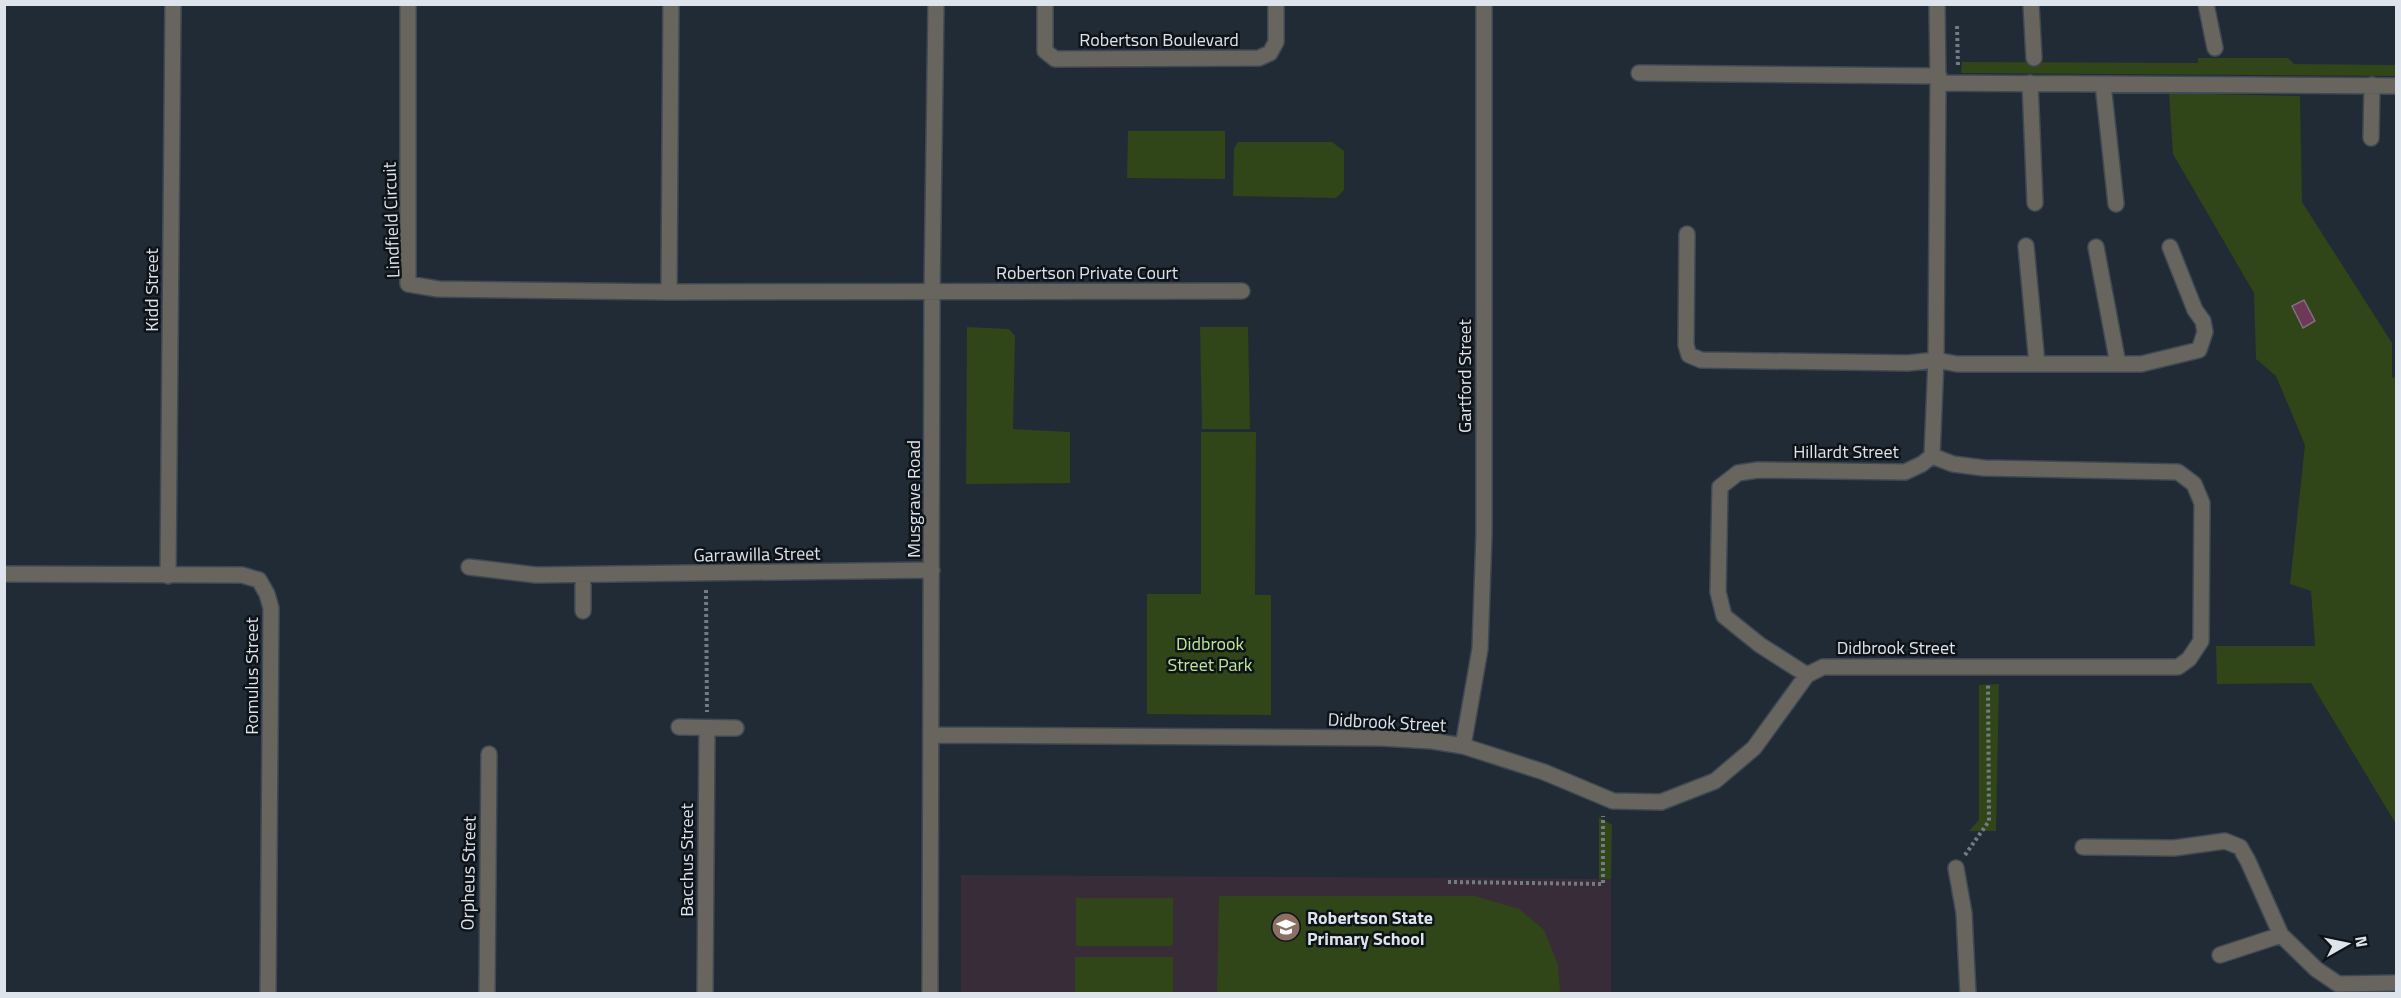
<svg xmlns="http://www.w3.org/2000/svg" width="2401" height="998" font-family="'Titillium Web',sans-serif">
<rect width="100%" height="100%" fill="#202b36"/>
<!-- education -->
<path fill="#392c39" d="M961 875 1611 879V993L961 994Z"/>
<!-- green -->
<path fill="#304518" d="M2198 58H2288L2294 64 2396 65V76L1961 73 1962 62 2198 63Z
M2169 93 2300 96 2302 202 2392 343V377L2396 378V824L2311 683 2217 684 2216 646H2315L2311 591 2290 584 2305 445 2276 376 2256 359 2254 293 2173 154Z
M1128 131H1225V179L1127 178Z
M1238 142H1332L1344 151V190L1336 198 1233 196 1234 148Z
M967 327 1009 329 1015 336 1013 429 1070 432V483L966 484Z
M1200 327H1248L1250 429H1202Z
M1201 432H1256L1255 595H1271V715L1147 714V594H1201Z
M1999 684 1996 831H1969L1979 820V685Z
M1599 817 1612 825 1611 879H1599Z
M1219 896H1475L1519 909 1544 930 1558 965 1560 993H1217Z
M1076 898H1173V944L1171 946H1076Z
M1075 957H1173V993H1075Z"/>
<!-- building -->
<path fill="#6d3959" stroke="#82717a" stroke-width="1.5" d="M2304 300 2315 321 2303 328 2292 306Z"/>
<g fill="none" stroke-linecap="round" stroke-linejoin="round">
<!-- minor casing -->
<g stroke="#3e4953" stroke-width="18">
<path id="minor" d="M408 4V284L438 289 669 292 1242 291
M1045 4V51L1055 59 1259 58 1270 53 1276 42V4
M2031 4 2034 58
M2206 4 2215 48
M1639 73 1939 76
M1938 83 2396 86
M2030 83 2035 203
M2103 84 2116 204
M2371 138 2372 85
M1687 234 1686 345 1689 355 1701 360 1908 363 1936 360 1957 364H2141L2199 350 2205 332 2203 321 2195 310 2170 247
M2026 246 2037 364
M2096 247 2118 364
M669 292 671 4
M469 567 536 575 932 570
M4 574 242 575 259 580 267 594 271 608 268 994
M583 575V611
M168 576 173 4
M1807 675 1760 645 1724 616 1718 592 1720 487 1738 473 1758 470 1905 472 1922 464 1932 456 1936 360 1938 83 1937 4
M679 727 736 728
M932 735 1381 738 1432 741 1463 746 1544 772 1613 801 1661 802 1715 781 1754 748 1807 675 1823 667H2178L2189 659 2201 641 2202 503 2194 484 2178 472 1984 468 1953 464 1932 456
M1463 746 1480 649 1484 534V4
M2083 847 2174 848 2225 841 2240 847 2248 861 2281 935 2316 969 2338 984 2396 983
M1956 868 1964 913 1968 994
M2220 955 2281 935
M487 994 489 754
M705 994 707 728
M930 994 932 293 936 4"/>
</g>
<!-- path -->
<path stroke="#737c85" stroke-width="4" stroke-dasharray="3 3" stroke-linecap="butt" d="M1957 26 1958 67
M706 590 707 712
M1965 855 1989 821 1988 684
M1448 882 1603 884V816"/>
<!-- minor -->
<use href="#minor" stroke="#67655d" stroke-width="15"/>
</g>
<!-- icons -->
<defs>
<g id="school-disc" transform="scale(1.5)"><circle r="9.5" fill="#8d6e63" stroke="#0e1318"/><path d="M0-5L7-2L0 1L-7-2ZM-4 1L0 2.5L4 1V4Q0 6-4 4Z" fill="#fff"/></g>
</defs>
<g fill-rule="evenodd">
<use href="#school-disc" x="1286" y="927"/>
</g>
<g text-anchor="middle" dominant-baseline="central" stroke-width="5" stroke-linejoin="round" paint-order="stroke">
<!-- street labels -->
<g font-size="18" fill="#dde4eb" stroke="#0e1318">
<text x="1159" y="39">Robertson Boulevard</text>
<text transform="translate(391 220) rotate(-92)">Lindfield Circuit</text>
<text x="1087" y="272">Robertson Private Court</text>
<text transform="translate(151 290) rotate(-90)">Kidd Street</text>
<text transform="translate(1464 376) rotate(-90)">Gartford Street</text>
<text x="1846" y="451">Hillardt Street</text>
<text transform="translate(913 499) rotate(-90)">Musgrave Road</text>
<text transform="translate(757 554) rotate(-1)">Garrawilla Street</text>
<text x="1896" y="647">Didbrook Street</text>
<text transform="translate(251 676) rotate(-90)">Romulus Street</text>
<text transform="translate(1387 722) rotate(3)">Didbrook Street</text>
<text transform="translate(686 860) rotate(-90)">Bacchus Street</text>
<text transform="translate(468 873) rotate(-89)">Orpheus Street</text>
</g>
<!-- park labels -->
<g font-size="18" fill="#bee896" stroke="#0e1318">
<text x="1210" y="643">Didbrook<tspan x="1210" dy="21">Street Park</tspan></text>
</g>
<!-- poi labels -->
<g font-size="18" font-weight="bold" fill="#dde4eb" stroke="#0e1318" text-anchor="start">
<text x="1307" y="917">Robertson State<tspan x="1307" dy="21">Primary School</tspan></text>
</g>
</g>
<!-- border -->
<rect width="2401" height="998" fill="none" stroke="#dde4eb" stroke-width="12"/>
<!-- north arrow -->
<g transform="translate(2347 944) rotate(81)" stroke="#0e1318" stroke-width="4.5" paint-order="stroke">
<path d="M0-4.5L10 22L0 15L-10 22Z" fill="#dde4eb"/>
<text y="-9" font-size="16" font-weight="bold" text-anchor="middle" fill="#dde4eb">N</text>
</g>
</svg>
